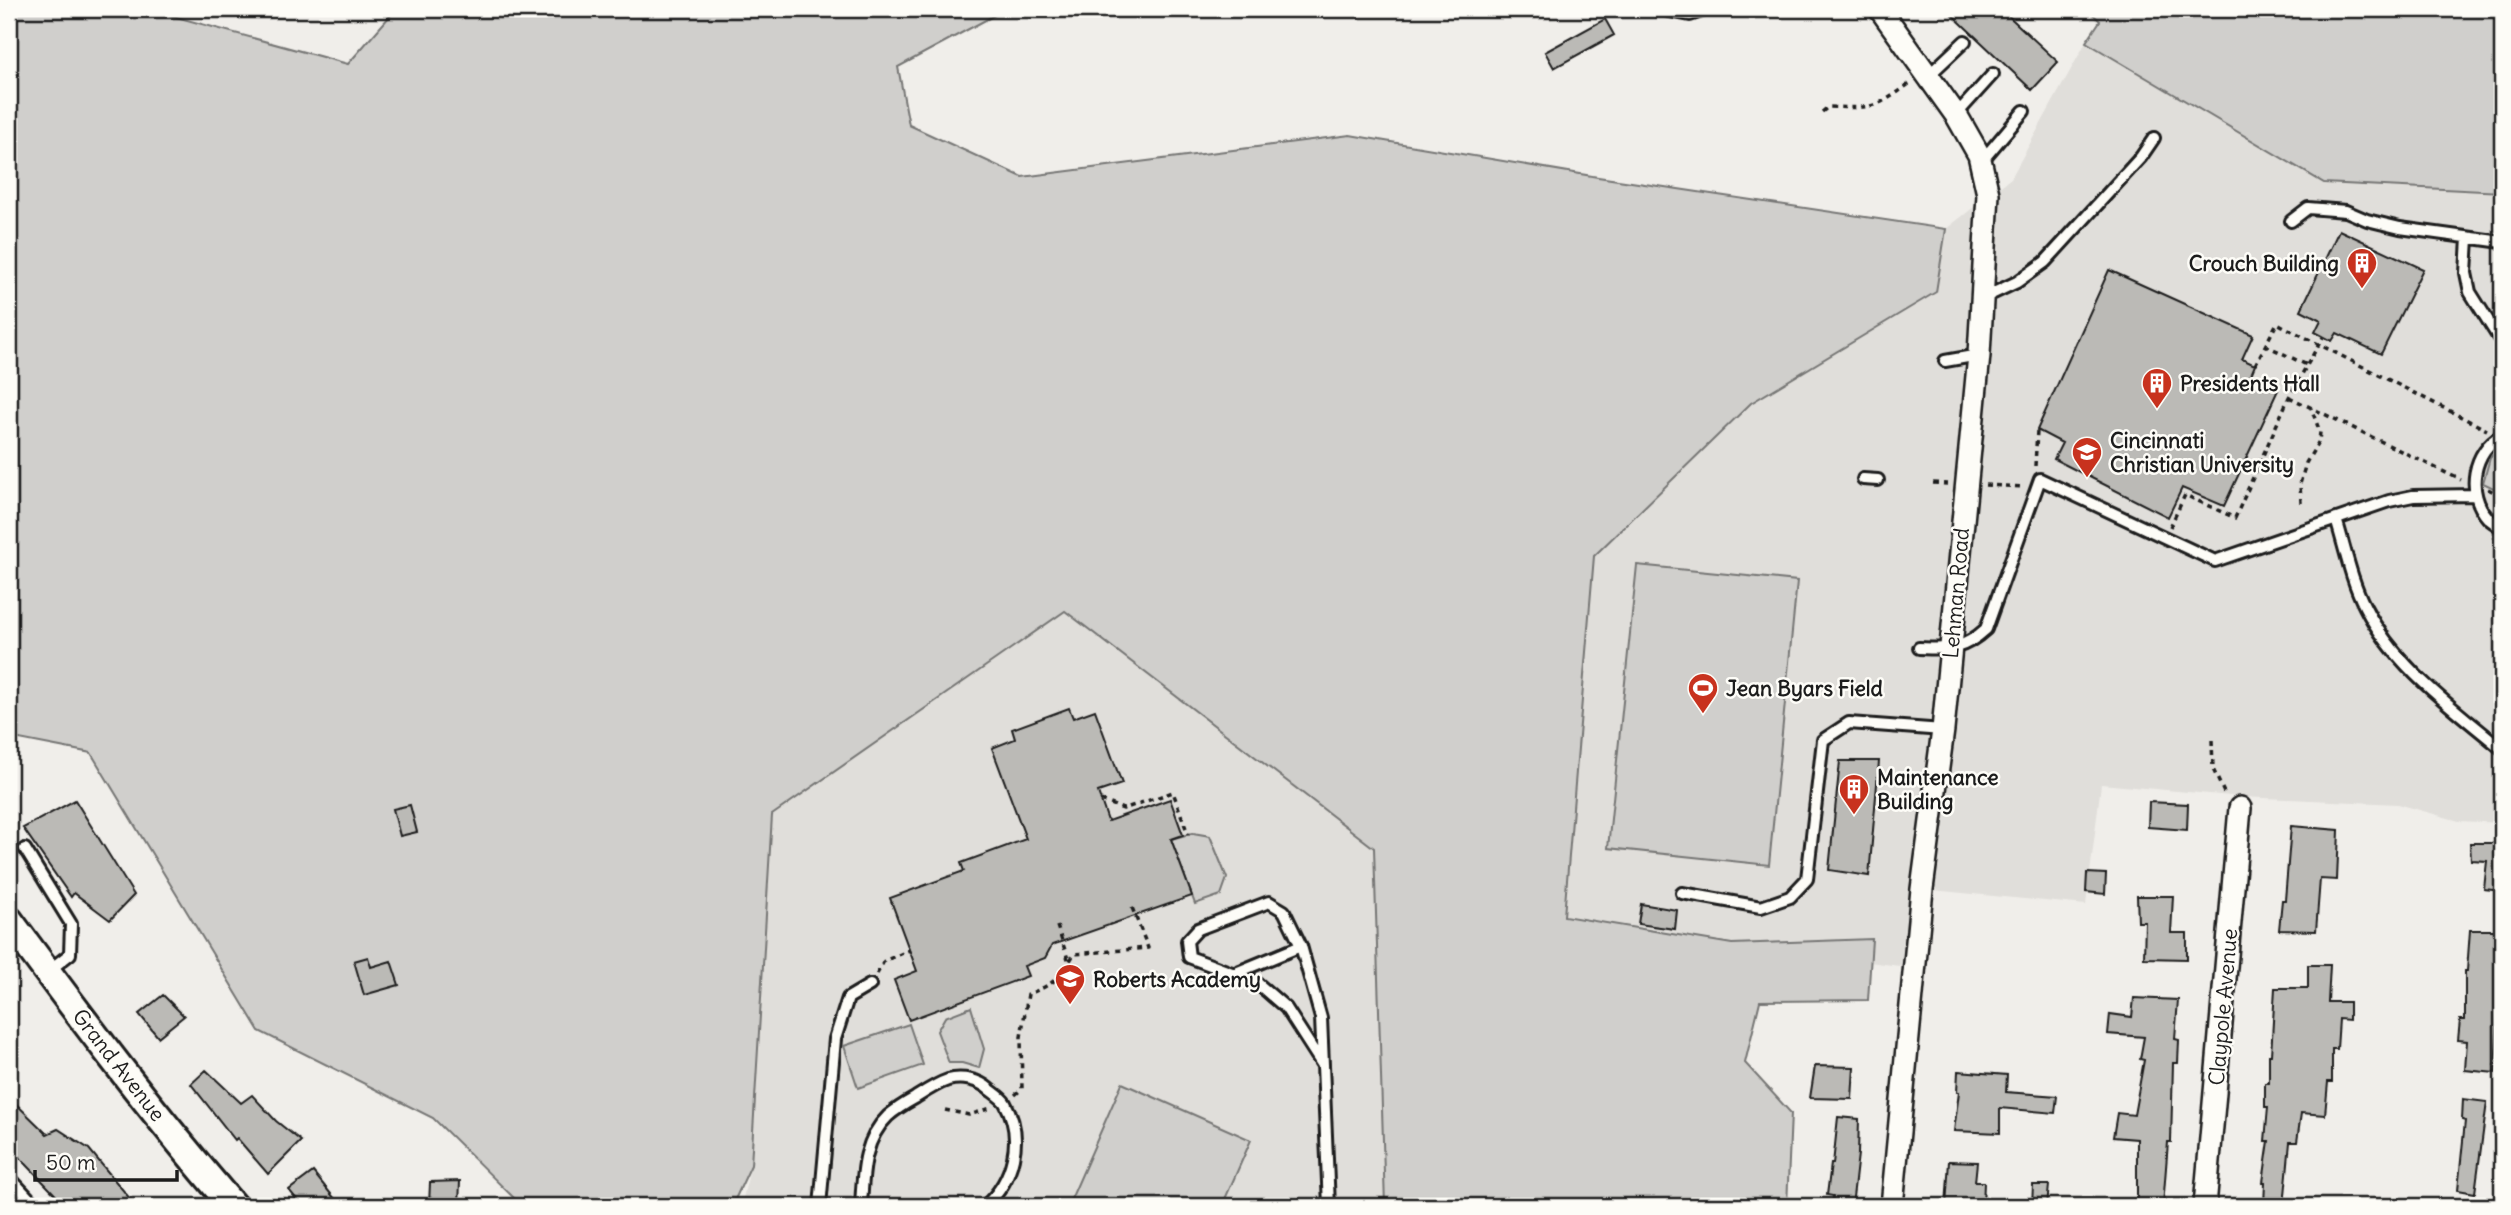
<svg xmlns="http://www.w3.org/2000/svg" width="2511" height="1215" font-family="Delius,sans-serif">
<rect width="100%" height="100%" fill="#f0eeea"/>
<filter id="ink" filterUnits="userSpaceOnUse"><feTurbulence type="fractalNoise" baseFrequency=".0143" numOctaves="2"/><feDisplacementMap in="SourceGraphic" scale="14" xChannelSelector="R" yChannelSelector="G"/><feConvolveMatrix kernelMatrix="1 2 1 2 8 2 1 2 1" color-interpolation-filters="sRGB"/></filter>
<g filter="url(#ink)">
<!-- built -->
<path fill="#e0deda" d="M2086 42 2324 183 2502 192V823L2459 821 2398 804 2242 797 2101 784 2086 905 1922 889 1915 968 1732 944 1564 916 1594 555 1751 403 1935 292 1946 229 2011 178Z
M1065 611 1374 848 1385 1206H741L751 1165 772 815Z"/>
<!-- green -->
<path fill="#d0cfcc" stroke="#767674" stroke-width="2" d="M9 9H147L348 64 396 9H1006L898 67 909 125 1022 177 1350 135 1598 177 1946 229 1936 292 1751 403 1594 556 1564 916 1732 944 1872 939 1868 1000 1760 1001 1745 1063 1791 1113 1787 1206H1385L1374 848 1065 611 772 815 751 1165 732 1206H522L433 1118 259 1031 91 753 9 737Z
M2087 9H2502V192L2324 183 2086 42 2100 21Z
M2502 446V492L2483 483 2490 458Z
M1637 565 1797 581 1769 865 1608 848Z
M1193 833 1210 836 1227 878 1221 895 1195 904 1171 839Z
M971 1007 984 1049 979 1068 962 1063H949L937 1031 945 1017Z
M909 1024 923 1065 858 1088 844 1046Z
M1122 1083 1251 1140 1222 1206H1068Z"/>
<!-- building -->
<path fill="#bbbab6" stroke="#1c1c1c" stroke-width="2" d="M1946 9H2001L2058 62 2032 90Z
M1605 19 1614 35 1554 68 1545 52Z
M2339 230 2423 269 2381 354 2337 333 2332 341 2315 332 2321 320 2301 310Z
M2109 270 2253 335 2242 359 2255 365 2250 377 2278 390 2224 506 2182 488 2168 517 2054 459 2062 443 2037 430Z
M1069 708 1073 718 1095 710 1122 784 1098 792 1108 821 1170 799 1183 835 1171 839 1192 896 1052 945 1045 958 1024 966 1028 976 909 1020 894 980 917 971 890 898 964 871 961 863 1026 839 992 748 1015 739 1012 729Z
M1840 761H1879L1869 876 1829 870Z
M75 800 134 895 110 920 74 893 71 897 23 828Z
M2149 802 2188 804 2187 830 2148 827Z
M410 805 417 832 400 836 393 809Z
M2291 826 2339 830 2337 880 2320 879 2316 931 2279 930 2282 900H2285Z
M2470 843H2502V891L2484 889 2487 861 2471 860Z
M2087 873 2106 874 2105 894 2086 892Z
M2137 896H2173L2171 933H2187V959L2144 958 2145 922H2138Z
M1641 904 1677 910 1675 929 1638 924Z
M2470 930H2502L2495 1073 2465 1070 2467 1041 2458 1040 2460 1020H2465V971H2467Z
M368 957 371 967 391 961 399 985 364 995 354 961Z
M2308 965H2330L2328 1002H2349V1020L2339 1019 2337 1049H2332V1082H2328L2325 1115 2301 1113 2297 1142H2290L2284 1206H2264L2265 1182H2263L2269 1141H2265L2268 1107H2265V1083H2269V1055H2271L2275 988H2308Z
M163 995 184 1016 158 1037 139 1014Z
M2134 998 2178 1000 2175 1039 2179 1040 2178 1063H2173L2171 1142H2168L2163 1206H2137V1139L2113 1137 2117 1113 2134 1115 2144 1060 2140 1059 2144 1037 2108 1034 2110 1014 2132 1017Z
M1815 1066 1854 1067 1852 1099 1810 1098Z
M206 1070 241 1103 252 1095 276 1121 301 1141 268 1174 237 1138 235 1140 191 1084Z
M1958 1071 2007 1075 2006 1092 2057 1096 2055 1113 2000 1108V1133L1954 1131 1959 1092H1957Z
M9 1097 47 1134 58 1129 89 1149 136 1206H66L9 1146Z
M2463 1099 2487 1102 2475 1193 2458 1190 2465 1121 2462 1120Z
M1838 1117 1859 1119 1858 1154 1852 1206H1832L1833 1196 1827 1195 1831 1164H1833Z
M1949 1161 1977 1162 1975 1182H1984L1983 1206H1946Z
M313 1172 335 1199 327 1206H302L289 1190Z
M460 1181 459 1206H429L430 1182Z
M2033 1185H2049L2047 1206H2032Z"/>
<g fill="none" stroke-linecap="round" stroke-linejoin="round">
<!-- service casing -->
<g stroke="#1c1c1c" stroke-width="16">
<path id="service" d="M1659 9 1690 15 1708 9
M1928 76 1965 41
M1956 115 1993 74
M1980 163 2024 111
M2291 221 2308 208 2346 211 2367 220 2400 228 2502 242
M2468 238 2466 273 2470 292 2502 343
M1983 298 2017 282 2045 262 2141 157 2154 138
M1945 361 1979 355
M2502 435C2473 450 2465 493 2488 518 2492 522 2498 525 2502 528
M1863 479 1878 480
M2336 519C2345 548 2351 580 2365 607 2395 667 2451 706 2502 749
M1919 648C1949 649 1962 651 1986 629L2040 479 2215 561 2389 501 2413 496 2475 495
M25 849 71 924 70 954 47 972
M1682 893 1761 907 1790 897 1807 879 1823 740 1849 723 1943 730
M1233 974 1301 946
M1322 1064 1286 1008 1256 982 1189 957 1187 941 1198 929 1269 902 1284 911 1301 946 1321 1018 1329 1206
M9 1177 36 1206
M820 1206 835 1039 848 998 870 985
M861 1206C863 1174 863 1140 888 1116 896 1109 906 1103 915 1098 926 1091 936 1084 948 1080 962 1076 979 1080 989 1089 994 1093 1002 1098 1005 1103 1025 1138 1013 1181 985 1206"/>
</g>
<!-- minor casing -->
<g stroke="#1c1c1c" stroke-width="26">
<path id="minor" d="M1880 9 1958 118 1979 155 1988 194 1979 355 1943 730 1922 889 1892 1206
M2205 1206 2240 808"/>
</g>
<!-- tertiary casing -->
<g stroke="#1c1c1c" stroke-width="32">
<path id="tertiary" d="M9 920C81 1018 154 1115 233 1206"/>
</g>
<!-- path -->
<path stroke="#1c1c1c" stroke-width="3.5" stroke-dasharray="5 5" stroke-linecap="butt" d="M1822 112 1828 107C1871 108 1874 110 1909 84
M2265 345 2307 365
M2255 365 2277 323 2487 430
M2289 397 2461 480
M2035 466 2037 430
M1933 483 1948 484
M1985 485 2023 487
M2488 489 2502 496
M2301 503 2300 484 2306 463 2319 441 2320 432 2311 408
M2170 527 2185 495 2235 518 2289 397 2323 337
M2212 740 2213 769 2226 797
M1101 800 1123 809 1173 792 1188 834
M1057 926 1069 962
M877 974 884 961 910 950
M1015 1095 1022 1089 1021 1037 1028 994C1053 985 1060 978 1074 954L1148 948 1131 905
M945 1110 969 1115 991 1108
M2501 1206 2502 1198"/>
<!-- service -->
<use href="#service" stroke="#fdfcf7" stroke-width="10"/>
<!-- minor -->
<use href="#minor" stroke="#fdfcf7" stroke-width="21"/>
<!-- tertiary -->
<use href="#tertiary" stroke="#fdfcf7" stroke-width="26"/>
</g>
</g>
<!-- icons -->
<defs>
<g id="building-pin" transform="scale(1.575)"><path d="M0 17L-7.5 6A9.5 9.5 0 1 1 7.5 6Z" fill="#c8321e" stroke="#fdfcf7"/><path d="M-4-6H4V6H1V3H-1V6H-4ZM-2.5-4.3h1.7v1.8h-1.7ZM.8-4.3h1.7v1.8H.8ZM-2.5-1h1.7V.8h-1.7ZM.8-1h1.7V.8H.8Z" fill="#fff"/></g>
<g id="university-pin" transform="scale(1.575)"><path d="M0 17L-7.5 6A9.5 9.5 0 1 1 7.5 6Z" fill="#c8321e" stroke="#fdfcf7"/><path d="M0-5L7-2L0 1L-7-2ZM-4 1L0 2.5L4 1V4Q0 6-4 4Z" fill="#fff"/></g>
<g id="stadium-pin" transform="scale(1.575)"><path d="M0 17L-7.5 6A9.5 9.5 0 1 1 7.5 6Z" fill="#c8321e" stroke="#fdfcf7"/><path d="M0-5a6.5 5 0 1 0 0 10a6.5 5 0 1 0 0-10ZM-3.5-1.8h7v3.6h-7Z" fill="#fff"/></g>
<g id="school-pin" transform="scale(1.575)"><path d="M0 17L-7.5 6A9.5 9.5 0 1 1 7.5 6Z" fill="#c8321e" stroke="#fdfcf7"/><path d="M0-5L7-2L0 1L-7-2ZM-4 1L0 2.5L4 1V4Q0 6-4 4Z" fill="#fff"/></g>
</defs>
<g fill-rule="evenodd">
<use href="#building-pin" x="2362" y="263"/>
<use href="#building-pin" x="2157" y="383"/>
<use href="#university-pin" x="2087" y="452"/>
<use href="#stadium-pin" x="1703" y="688"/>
<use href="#building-pin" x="1854" y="789"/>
<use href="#school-pin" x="1070" y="979"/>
</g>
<g text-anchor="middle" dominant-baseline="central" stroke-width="5" stroke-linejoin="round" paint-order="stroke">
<!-- poi labels -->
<g font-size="21" font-weight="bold" fill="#1c1c1c" stroke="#fdfcf7" text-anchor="start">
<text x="2339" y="263" text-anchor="end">Crouch Building</text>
<text x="2180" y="383">Presidents Hall</text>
<text x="2110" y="440">Cincinnati<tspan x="2110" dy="24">Christian University</tspan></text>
<text x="1726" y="688">Jean Byars Field</text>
<text x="1877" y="777">Maintenance<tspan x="1877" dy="24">Building</tspan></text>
<text x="1093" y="979">Roberts Academy</text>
</g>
<!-- street labels -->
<g font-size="21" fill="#1c1c1c" stroke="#fdfcf7">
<text transform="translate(1956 593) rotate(-85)">Lehman Road</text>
<text transform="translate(2223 1007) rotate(-85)">Claypole Avenue</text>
<text transform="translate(119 1065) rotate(52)">Grand Avenue</text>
</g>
</g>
<!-- margin -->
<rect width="2511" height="1215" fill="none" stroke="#fdfcf7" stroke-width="35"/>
<rect x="18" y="18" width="2476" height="1180" fill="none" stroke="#1c1c1c" stroke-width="2.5" filter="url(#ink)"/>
<!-- scale -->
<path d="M35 1170v10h142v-10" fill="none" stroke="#1c1c1c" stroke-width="3.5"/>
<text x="46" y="1170" font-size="21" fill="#1c1c1c" stroke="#fdfcf7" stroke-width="5" paint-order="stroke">50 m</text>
</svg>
